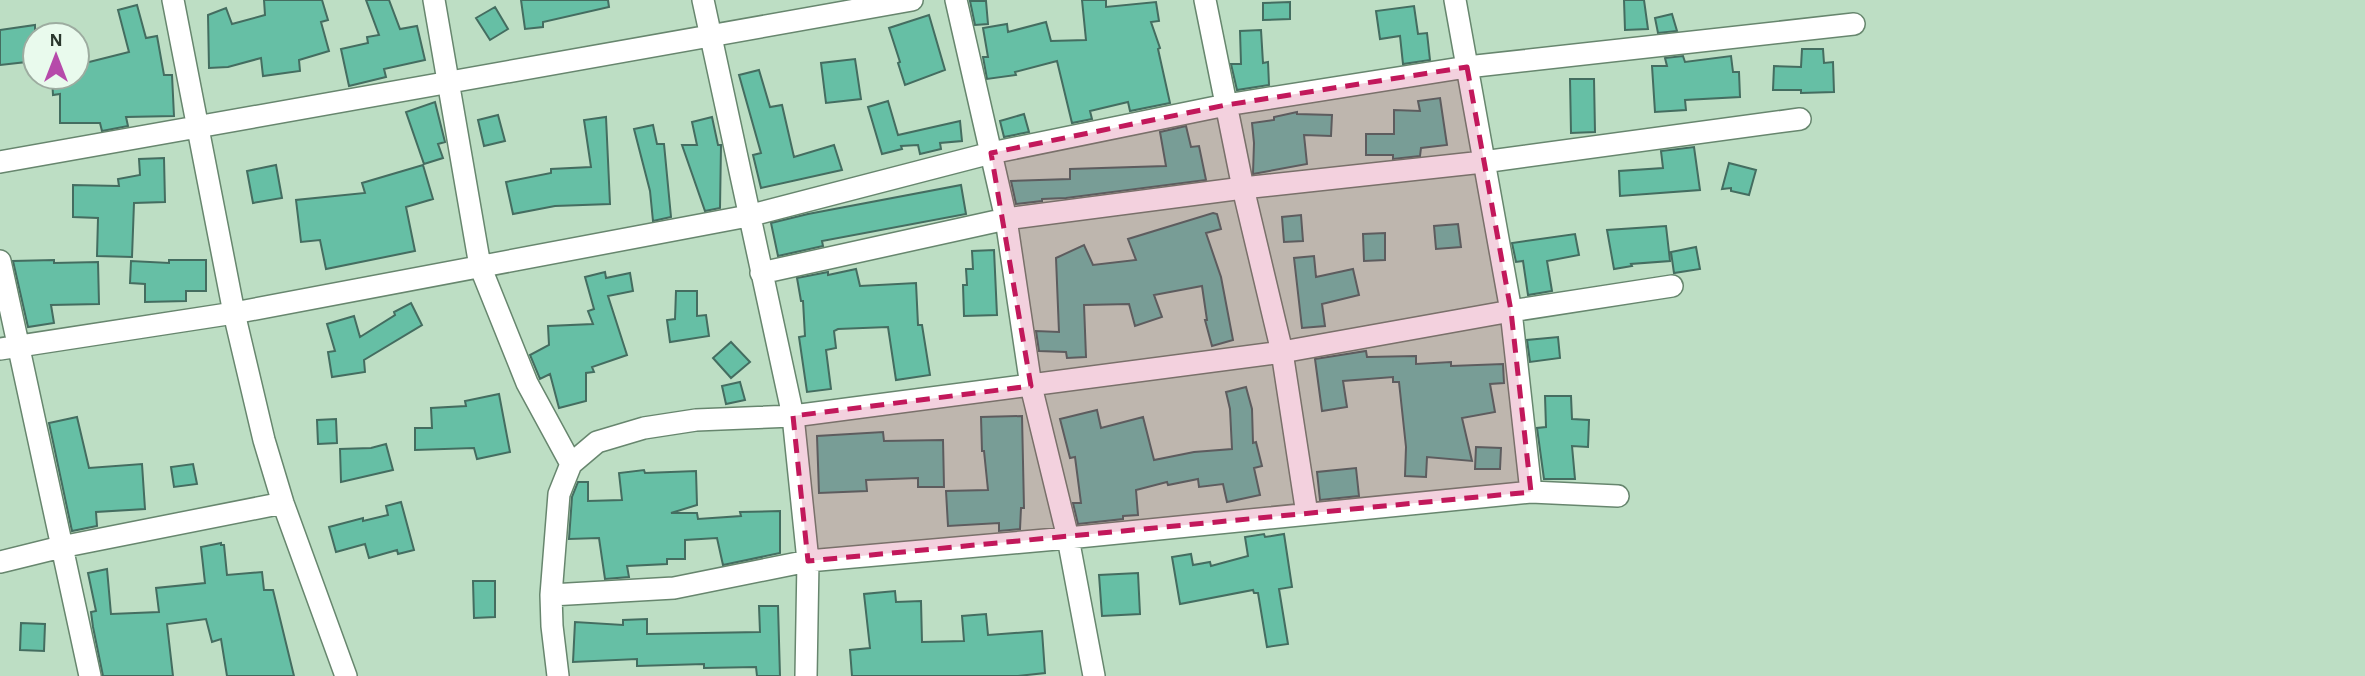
<svg xmlns="http://www.w3.org/2000/svg" width="2365" height="676" font-family="'Alegreya Sans',sans-serif">
<rect width="100%" height="100%" fill="#bddec4"/>
<!-- building -->
<path fill="#66bfa5" stroke="#446d60" stroke-width="2" d="M264 0H322L328 20 321 22 329 51 299 60 300 71 263 76 261 58 228 67 209 68 208 15 226 8 232 24 265 15Z
M366 0H389L400 29 417 26 425 60 384 69 386 77 349 86 341 49 368 43 367 37 379 35Z
M521 0H608L609 7 543 22V27L525 29Z
M1082 0H1106V7L1156 2 1159 21 1151 22 1160 48 1158 49 1170 103 1130 111 1128 102 1090 111 1092 119 1072 123 1057 61 1015 72 1016 75 987 79 983 57H988L983 28 1007 24 1008 32 1046 22 1051 41 1086 40Z
M1624 0H1644L1648 29 1625 30Z
M970 1H986L988 24 975 25Z
M1290 2V19L1263 20V3Z
M137 5 146 38 157 36 164 75H172L174 116 126 117 128 126 102 131 100 123H60V94L53 95 52 77H77V65L129 52 118 10Z
M1414 6 1418 34 1427 33 1430 60 1403 64 1400 36 1380 39 1376 11Z
M495 7 508 29 490 40 476 18Z
M1672 14 1677 31 1658 33 1655 18Z
M929 15 945 70 905 85 898 63 900 62 889 28Z
M35 25V61L0 65V30Z
M1261 30 1263 63 1268 62 1269 85 1237 90 1231 64H1241L1240 31Z
M1802 49H1823L1824 63 1833 62 1834 92 1801 93V90H1773L1774 66 1801 67Z
M1683 56 1685 62 1731 56 1733 72H1739L1740 97 1685 100 1686 110 1655 112 1652 66H1667L1665 58Z
M855 59 861 99 826 103 821 63Z
M759 70 770 107 782 105 794 157 834 145 842 170 761 188 753 155 761 153 739 75Z
M1570 79H1594L1595 132 1571 133Z
M1440 98 1447 145 1421 148 1420 156 1393 159V155H1366V134H1394V110L1420 111 1418 101Z
M888 101 898 135 960 121 962 141 940 143 941 149 920 154 918 145 901 146 902 149 882 154 868 107Z
M435 102 445 142 438 144 443 158 424 164 406 112Z
M1297 112V114L1332 115 1331 136 1304 135 1307 164 1253 174 1254 143 1252 123 1274 120V117Z
M1024 114 1029 132 1004 137 1000 121Z
M498 115 505 141 484 146 478 120Z
M606 117 610 204 555 206 513 214 506 182 551 173V169L591 167 584 120Z
M712 117 718 145H721L720 208 705 211 682 145H697L692 122Z
M653 125 657 144H664L671 217 653 221 650 191 634 129Z
M1186 126 1191 147 1199 146 1206 180 1066 198 1042 199V201L1016 204 1011 181 1070 179V169L1166 166 1160 132Z
M1694 147 1700 190 1620 196 1619 171 1663 168 1661 151Z
M164 158 165 202 134 203 132 257 97 256 98 218 73 217V185L119 186 118 179 140 175 139 159Z
M1729 163 1756 170 1749 195 1731 191V188L1722 189Z
M276 165 282 198 253 203 247 171Z
M423 165 433 199 406 207 415 251 326 269 320 240 301 242 296 200 365 193 362 183Z
M961 185 966 214 822 241 823 246 778 256 771 223 808 214Z
M1213 213 1217 214 1221 229 1206 233 1221 277 1233 340 1212 346 1205 320H1207L1202 286 1154 295 1162 317 1135 326 1129 304 1084 305 1086 357 1067 358 1066 352 1039 351 1036 331 1059 332 1056 258 1084 245 1093 265 1136 260 1128 239Z
M1301 215 1303 241 1284 242 1282 217Z
M1458 224 1461 247 1436 249 1434 226Z
M1666 226 1670 261 1631 264 1632 266 1614 269 1607 230Z
M1385 233V260L1364 261 1363 234Z
M1575 234 1579 255 1547 261 1552 291 1528 295 1523 261 1516 262 1512 243Z
M1696 247 1700 269 1674 273 1671 252Z
M994 250 997 315 964 316 963 285H967L966 269H973L972 251Z
M1314 256 1316 277 1353 269 1359 295 1322 304 1325 326 1302 328 1294 258Z
M54 260V263L98 262 99 304 51 305 54 323 28 327 13 261Z
M169 260H206V291H186V301L145 302V284L130 283 131 261 169 263Z
M856 269 860 286 916 283 918 325H922L930 375 896 380 888 327 838 329 834 331 836 348 826 350 831 389 807 392 799 337 805 336 803 301H801L797 278 828 272V275Z
M605 272 606 278 630 273 633 291 608 296 627 355 592 367 594 372 586 373V401L559 408 550 374 540 379 530 355 549 345 548 326 593 324 588 311 594 309 585 277Z
M676 291H697V316L706 315 709 336 670 342 667 320 675 319Z
M411 303 422 325 364 360 365 372 332 377 328 352 335 351 327 324 354 316 360 337 395 315 394 312Z
M1558 337 1560 358 1530 362 1527 340Z
M731 342 750 362 731 378 713 358Z
M1366 351 1367 357 1416 356V364L1451 362V366L1503 364 1504 383 1490 384 1495 412 1462 418 1472 461 1427 457 1426 477 1405 476 1406 447 1399 382H1393V377L1343 381 1347 407 1322 411 1315 359Z
M740 382 745 400 726 404 722 386Z
M1246 387 1252 409 1253 443 1256 442 1262 466 1254 468 1260 495 1227 502 1223 484 1199 487 1198 479 1168 485 1167 482 1136 490 1138 515 1123 516V519L1078 524 1073 503H1081L1075 457 1070 458 1060 419 1097 410 1101 428 1143 417 1154 460 1194 452 1232 449 1230 409 1226 392Z
M499 394 510 452 477 459 474 448 415 450V428H432L431 408 466 406 465 401Z
M1545 396H1571L1572 419 1589 420 1588 447 1572 446 1575 479H1544L1537 428 1546 427Z
M1022 416 1024 508H1021L1020 529 999 531V523L948 526 946 491 988 490 984 451H982L981 417Z
M77 417 89 468 142 464 145 509 96 512 97 526 72 531 49 423Z
M336 419 337 443 318 444 317 420Z
M883 432 884 441 943 440 944 487H918V478L866 480 867 491 819 493 817 436Z
M386 444 393 470 341 482 340 449 371 448Z
M1476 447 1501 448 1500 469H1475Z
M193 464 197 484 174 487 171 467Z
M1356 468 1359 496 1320 500 1317 472Z
M644 470 645 473 696 471 697 505 671 513H697L698 519 741 516 740 512 780 511V553L723 565 717 538 685 540V559H667V564L627 566 629 577 605 579 599 538 569 539 572 497 578 482H588V501L622 500 619 473Z
M401 502 414 550 398 554 397 550 369 558 365 544 336 552 329 527 363 518V521L388 515 386 506Z
M1264 534 1265 537 1284 534 1292 587 1279 589 1288 644 1267 647 1258 593H1254L1253 590 1180 604 1172 557 1191 554 1193 565 1210 562 1211 566 1248 556 1245 537Z
M221 543V545H224L227 575 262 572 264 590H273L294 676H227L221 639 212 642 206 619 167 624 173 676H103L93 627 91 612 96 611 88 573 107 569 111 614 159 612 156 588 205 583 201 547Z
M1138 573 1140 614 1102 616 1099 575Z
M473 581H495V617L474 618Z
M895 591 896 602 921 601 922 642 964 641 962 616 986 614 988 635 1042 631 1045 673 1018 676H852L850 650 870 648 864 594Z
M759 606H778L780 676H757L756 667 704 668V664L637 666V659L573 662 575 622 623 625V620L647 619V634L760 632Z
M21 623 45 624 44 651 20 650Z"/>
<g fill="none" stroke-linecap="round" stroke-linejoin="round">
<!-- minor casing -->
<g stroke="#67866e" stroke-width="24">
<path id="minor" d="M173 0 234 313 264 440 283 503 346 676
M434 0 480 266 527 383 571 464
M703 0 793 416 808 561 806 676
M956 0 1006 219 1031 386 1068 538 1094 676
M1205 0 1243 188 1282 352 1307 514
M1455 0 1511 311 1531 492
M0 162 912 0
M0 261 90 676
M761 273 1006 219 1243 188 1483 162 1800 119
M0 349 234 313 748 216 991 153 1226 105 1467 67 1854 24
M0 562 61 547 283 503
M551 595 674 588 808 561 1068 538 1531 492 1618 496
M558 676 552 626 551 595 559 494 571 464 597 442 644 428 696 420 793 416 1282 352 1511 311 1672 286"/>
</g>
<!-- minor -->
<use href="#minor" stroke="#fff" stroke-width="21"/>
</g>
<!-- marked area -->
<path fill="#c2185b" fill-opacity="0.2" stroke="#c2185b" stroke-width="5" stroke-dasharray="14 9" stroke-linejoin="round" d="M1467 67 1511 311 1531 492 808 561 793 416 1031 386 991 153 1226 105Z"/>
<!-- north arrow -->
<g transform="translate(56 56)"><circle r="33" fill="#e9faed" stroke="#9daca0" stroke-width="2"/>
<path d="M0-5L12 26L0 18L-12 26Z" fill="#b64aaa"/>
<text y="-10" font-size="19" font-weight="bold" text-anchor="middle" fill="#2a372d">N</text>
</g>
</svg>
